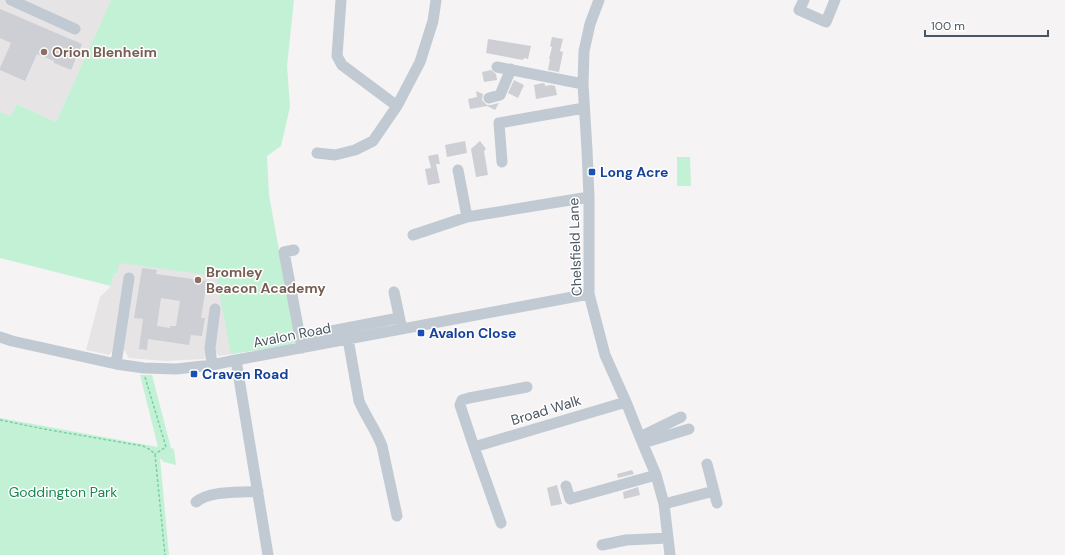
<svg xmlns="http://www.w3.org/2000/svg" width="1065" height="555" font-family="'DM Sans',sans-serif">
<rect width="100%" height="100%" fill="#f5f3f3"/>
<!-- education -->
<path fill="#e6e4e5" d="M0 0H111L56 122 17 104 11 117 0 112Z
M134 205 296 344 219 356 213 348 207 349 204 359 165 361 129 358 122 347H116L109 355 86 350 100 297 111 286 114 273H116Z"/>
<!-- green -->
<path fill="#c3f1d5" d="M111 0H294L287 66 290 107 281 146 267 156 269 195 296 344 231 354 216 276 120 263 117 273H114L111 286 0 258V112L11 116 17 104 56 122Z
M677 157H690L691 186H677Z
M140 375H152L171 448 174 449 176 465 164 462 160 458 169 555H0V418L158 447Z"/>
<!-- building -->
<path fill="#cdcfd5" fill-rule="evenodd" d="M0 9 82 44 71 70 54 63V61L37 54 25 81 0 70V68L11 43 0 38Z
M552 37 563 39 560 51 563 52 559 72 548 70 550 59H549L552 47 550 46Z
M488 39 531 46 528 59 524 58 523 60 486 53Z
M491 70 496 74 497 80 484 82 482 72Z
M514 80 524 85 518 98 508 93Z
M543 83 545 84V86L551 85 555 86 557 95 536 99 534 85Z
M476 91 483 94 482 100 487 105H491L499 103 495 110 487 106 470 109 468 99 477 97Z
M465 141 467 153 447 157 445 145Z
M480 141 486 149 484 151 488 175 476 177 471 149Z
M438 154 440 164H436L440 183 428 185 425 169 431 168 428 156Z
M142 268 157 270 156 274 207 281 201 318H205L202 336 191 335 189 345 148 339 147 350 139 349 143 319 134 318ZM161 298 180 301 176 326H170V328L157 326Z
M632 470 634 474 618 478 617 474Z
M557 485 562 504 551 506 547 488Z
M638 487 640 495 624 499 623 492Z"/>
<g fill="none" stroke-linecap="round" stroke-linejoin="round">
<!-- path -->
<path stroke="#7ad0a6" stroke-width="1.5" stroke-dasharray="3 2" stroke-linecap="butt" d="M145 377 166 447 155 454
M0 420 44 429 143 446 149 449 155 454 165 555"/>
<!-- minor -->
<path stroke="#c1cad2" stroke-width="11" d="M11 0 75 29
M341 0 337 56 342 65 397 106
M599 0 590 24 584 51 583 84 587 150 589 197V294L605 355 626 402 640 437 656 475 664 504 670 555
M804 0 799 10 826 22 835 0
M497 67 583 84
M489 98 500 95 511 69
M317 153 335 155 355 150 373 141 397 106 420 62 433 21 436 0
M502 162 499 123 584 108
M458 170 467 217
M413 235 467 217 589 197
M294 250 284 252 302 348
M394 292 401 325
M0 337 12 341 116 364 144 368 176 369 212 365 236 360 589 294
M300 337 399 318
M348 339 359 401C366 417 376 430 382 446L397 516
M236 360 268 555
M116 364 129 278
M212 365 210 348 215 309
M640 437 681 417
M643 443 689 429
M474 447 626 402
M707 464 717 503
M566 486 570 499 656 475
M196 502C210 490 240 493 258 491
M664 504 714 491
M501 523 474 447 460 405 462 400 469 398 527 387
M602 545 626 540 668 538"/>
</g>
<!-- markers -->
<g fill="#8d6e63" stroke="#fff" stroke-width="1.5">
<circle cx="44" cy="52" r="4"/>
<circle cx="198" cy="280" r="4"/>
</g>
<g fill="#1a4fb4" stroke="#fff" stroke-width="1.5">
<rect x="588" y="168" width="8" height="8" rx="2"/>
<rect x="417" y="329" width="8" height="8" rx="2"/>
<rect x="190" y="370" width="8" height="8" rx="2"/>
</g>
<g text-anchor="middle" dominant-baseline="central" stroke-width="3" stroke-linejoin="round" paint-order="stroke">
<!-- education labels -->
<g font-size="14" font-weight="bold" fill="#785e54" stroke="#fff" text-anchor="start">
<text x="52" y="52">Orion Blenheim</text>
<text x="206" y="272">Bromley<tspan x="206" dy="16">Beacon Academy</tspan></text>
</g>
<!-- transit labels -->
<g font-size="14" font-weight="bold" fill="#164399" stroke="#fff" text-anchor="start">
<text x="600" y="172">Long Acre</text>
<text x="429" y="333">Avalon Close</text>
<text x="202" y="374">Craven Road</text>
</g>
<!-- street labels -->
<g font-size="14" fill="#4a5661" stroke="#fff">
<text transform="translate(575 247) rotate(-92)">Chelsfield Lane</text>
<text transform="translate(292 335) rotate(-11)">Avalon Road</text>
<text transform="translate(546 410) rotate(-17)">Broad Walk</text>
</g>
<!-- park labels -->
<g font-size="14" fill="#17864f" stroke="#fff">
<text x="63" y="492">Goddington Park</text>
</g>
</g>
<!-- scale -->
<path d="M925 30v6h123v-6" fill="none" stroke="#4a5661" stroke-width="2"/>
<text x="931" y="30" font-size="12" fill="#4a5661" stroke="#ffffff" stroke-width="3" paint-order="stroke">100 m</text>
</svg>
